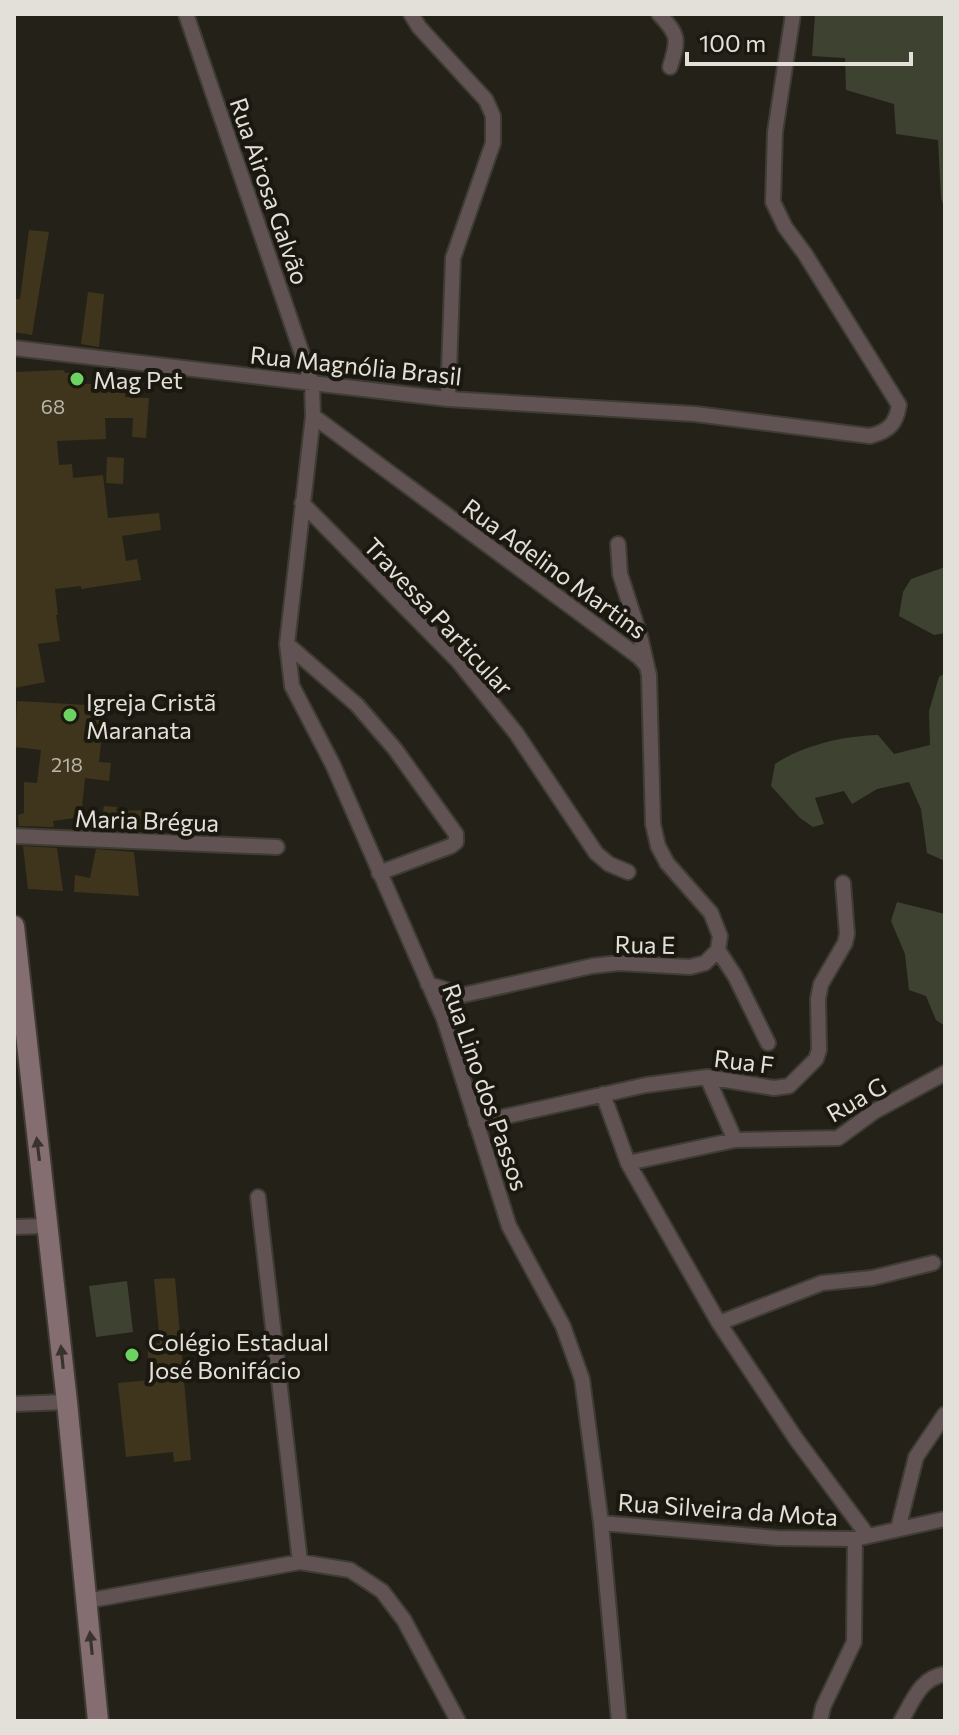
<svg xmlns="http://www.w3.org/2000/svg" width="959" height="1735" font-family="Commissioner,sans-serif">
<rect width="100%" height="100%" fill="#242118"/>
<!-- green -->
<path fill="#3e4331" d="M815 14H945V210L941 198 938 140 896 134 894 104 846 90 845 58 812 56Z
M945 567V633L934 635 899 616 903 592 911 579Z
M945 673V861L927 853 921 809 909 782 877 789 852 804 844 791 815 798 824 824 813 827 800 818 771 786 775 764C804 745 843 736 878 735L894 754 930 745 929 711 939 677Z
M897 902 945 914V1026L936 1020 926 996 909 990 905 954 891 921Z
M127 1281 133 1332 96 1337 89 1286Z"/>
<!-- building -->
<path fill="#3f351c" d="M29 230 49 232 32 335 14 332V299H20Z
M88 292 104 294 99 347 81 344Z
M64 370 65 373 83 372V384H126L125 397 149 398 146 438 132 437 133 418H105L106 439 57 441 59 465 72 464 73 478 103 475 108 518 159 513 161 530 122 536 126 561 137 559 141 580 81 589V586L55 589 58 615H56L60 641 38 644 45 682 14 688V372Z
M107 457 124 458 123 484 106 483Z
M17 701 105 706 99 762 111 763 109 781 85 778 81 817 53 821 54 827 19 826 18 815 24 813V782L37 783 41 750 15 747Z
M104 806 117 807 116 811 149 810 148 828H129V831L100 830Z
M23 846 57 848 63 891 28 889Z
M96 849 134 852 139 896 74 892 75 875 90 878Z
M175 1278 191 1460 174 1462 173 1452 126 1457 118 1383 150 1380 147 1344 160 1343 154 1279Z"/>
<g fill="none" stroke-linecap="round" stroke-linejoin="round">
<!-- minor casing -->
<g stroke="#3f3c33" stroke-width="18">
<path id="minor" d="M186 14 312 383 313 416 287 644 292 686 333 765 444 1019 509 1226 563 1326 582 1379 601 1523 619 1721
M411 14 419 27 486 100 493 116V143L453 258 448 399
M659 14C679 35 679 39 670 67
M14 348 448 399 695 414 870 436C889 431 896 424 899 405L805 254 785 227 773 202 775 132 793 14
M313 416 639 657 646 665
M302 503 458 661 516 733 596 853 609 864 628 872
M287 644 357 705 395 749 456 834V842L451 846 379 873
M14 836 277 847
M718 950 735 976 768 1043
M428 984 463 995 592 966 619 963 690 967 705 963 718 950 720 936 711 913 667 863 658 846 653 824 649 675 640 636 620 574 618 544
M707 1077 735 1140
M603 1094 628 1163 719 1323 796 1439 868 1536
M476 1123 646 1085 707 1077 774 1088 789 1086 816 1059 819 1050 818 999 821 984 845 943 847 934 843 883
M628 1163 735 1140 838 1138 875 1111 945 1073
M258 1197 300 1562
M14 1227 47 1226
M719 1323 822 1283 872 1278 933 1263
M14 1404 67 1402
M601 1523 777 1538 855 1539 945 1519
M898 1529 916 1457 945 1414
M86 1601 300 1562 350 1570 382 1591 404 1620 458 1721
M820 1721 823 1707 854 1642 855 1539
M901 1721C913 1701 920 1678 945 1674"/>
</g>
<!-- secondary casing -->
<g stroke="#3f3c33" stroke-width="24">
<path id="secondary" d="M14 926 67 1402 98 1721"/>
</g>
<!-- minor -->
<use href="#minor" stroke="#615254" stroke-width="14"/>
<!-- secondary -->
<use href="#secondary" stroke="#846e71" stroke-width="20"/>
</g>
<!-- one-way arrows -->
<defs><path id="oneway-solid" d="M-6-.8H1V-3.2L6.5 0L1 3.2V.8H-6Z" transform="scale(2)"/></defs>
<g fill="#3a322c">
<use href="#oneway-solid" transform="translate(38 1149) rotate(-97)"/>
<use href="#oneway-solid" transform="translate(62 1357) rotate(-96)"/>
<use href="#oneway-solid" transform="translate(91 1643) rotate(-96)"/>
</g>
<!-- markers -->
<g fill="#6cd362" stroke="#1b180f" stroke-width="3">
<circle cx="77" cy="379" r="8"/>
<circle cx="70" cy="715" r="8"/>
<circle cx="132" cy="1355" r="8"/>
</g>
<g text-anchor="middle" dominant-baseline="central" stroke-width="8" stroke-linejoin="round" paint-order="stroke">
<!-- number labels -->
<g font-size="20" fill="#bab5aa">
<text x="53" y="406">68</text>
<text x="67" y="764">218</text>
</g>
<!-- street labels -->
<g font-size="24" fill="#e3e0da" stroke="#1b180f">
<text transform="translate(270 191) rotate(71)">Rua Airosa Galvão</text>
<text transform="translate(356 365) rotate(6)">Rua Magnólia Brasil</text>
<text transform="translate(555 568) rotate(36)">Rua Adelino Martins</text>
<text transform="translate(439 616) rotate(47)">Travessa Particular</text>
<text transform="translate(147 820) rotate(2)">Maria Brégua</text>
<text transform="translate(645 944) rotate(1)">Rua E</text>
<text transform="translate(744 1061) rotate(7)">Rua F</text>
<text transform="translate(486 1087) rotate(71)">Rua Lino dos Passos</text>
<text transform="translate(856 1099) rotate(-30)">Rua G</text>
<text transform="translate(728 1509) rotate(4)">Rua Silveira da Mota</text>
</g>
<!-- poi labels -->
<g font-size="24" fill="#e3e0da" stroke="#1b180f" text-anchor="start">
<text x="93" y="379">Mag Pet</text>
<text x="86" y="701">Igreja Cristã<tspan x="86" dy="28">Maranata</tspan></text>
<text x="148" y="1341">Colégio Estadual<tspan x="148" dy="28">José Bonifácio</tspan></text>
</g>
</g>
<!-- border -->
<rect width="959" height="1735" fill="none" stroke="#e3e0da" stroke-width="32"/>
<!-- scale -->
<path d="M687 52v12h224v-12" fill="none" stroke="#e3e0da" stroke-width="4"/>
<text x="699" y="52" font-size="24" fill="#e3e0da" stroke="#1b180f" stroke-width="6" paint-order="stroke">100 m</text>
</svg>
